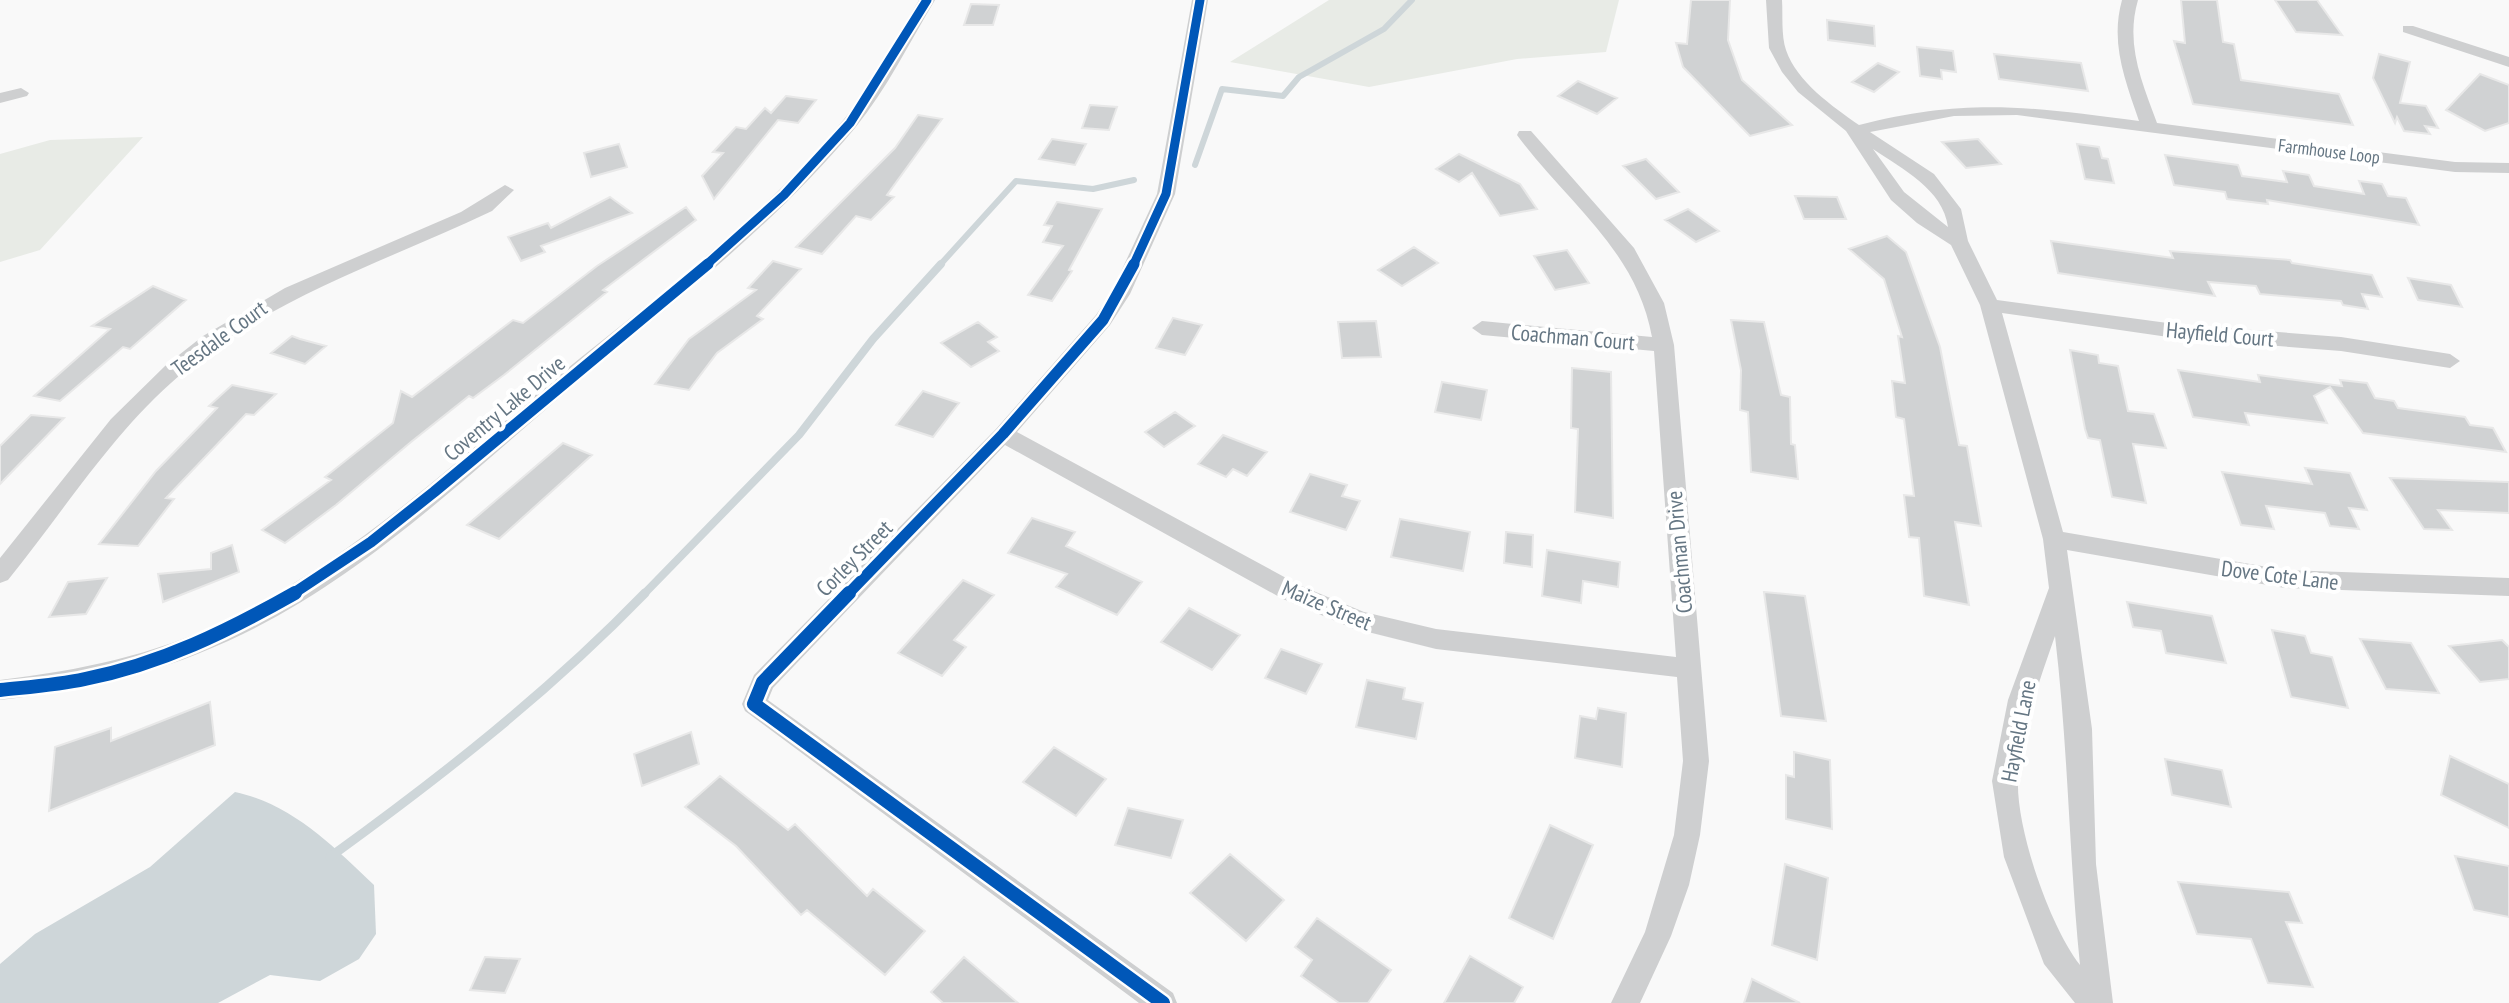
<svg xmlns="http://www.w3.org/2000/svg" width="2509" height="1003" font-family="'PT Sans Narrow',sans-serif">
<rect width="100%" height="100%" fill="#f9f9f9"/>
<!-- green -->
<path fill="#e8ebe6" d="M1329 0H1619L1606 52 1517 59 1369 87 1230 62Z
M143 137 40 250 0 262V154L50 140Z"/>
<!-- water -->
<path fill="#ced6d9" d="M235 792C292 804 333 846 374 885L376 934 359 959 320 981 270 975 218 1003H0V964L35 934 150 867Z"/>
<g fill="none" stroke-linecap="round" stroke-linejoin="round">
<!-- stream-far2 -->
<path stroke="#ced6d9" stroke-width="6" d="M1195 165 1222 89 1283 96 1299 77 1384 29 1412 0
M939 266 1016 181 1093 189 1134 180"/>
<!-- stream-far1 -->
<path stroke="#ced6d9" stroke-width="8" d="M643 595 799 435 873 339 941 264"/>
<!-- stream -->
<path stroke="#ced6d9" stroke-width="9" d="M330 857C442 776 549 692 645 593"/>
</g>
<!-- building -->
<path fill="#d0d2d3" stroke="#e8e8e8" stroke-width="2" d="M1691 0H1730L1728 40 1742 80 1792 125 1750 136 1683 67 1676 43 1687 44Z
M2181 0H2217L2223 42 2234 44 2241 80 2339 94 2353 125 2193 104 2174 41 2185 43Z
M2275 0H2317L2342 35 2296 32Z
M971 4 999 5 993 25H964Z
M1827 20 1874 26 1875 46 1828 40Z
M1917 47 1953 51 1956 72 1941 70 1942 79 1920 76Z
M1994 54 2081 63 2088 91 1999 79Z
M2379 54 2410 62 2400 103 2426 106 2438 128 2425 126 2430 134 2404 131 2397 117 2395 123 2373 78Z
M1878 63 1899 72 1874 92 1852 82Z
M2480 74 2509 85V123L2485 131 2446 110Z
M1578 81 1617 98 1597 114 1558 96Z
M786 96 816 100 798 123 778 120 714 199 702 176 723 153 713 152 736 127 746 129 765 108 771 113Z
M1090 105 1117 107 1109 130 1082 128Z
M918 115 942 119 887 195 894 197 871 220 856 216 822 254 796 247 895 148Z
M1052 139 1086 144 1075 165 1039 159Z
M1978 139 2001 164 1966 168 1942 142Z
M619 144 627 167 591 177 584 153Z
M2077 144 2099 147 2102 158 2108 159 2114 183 2085 179Z
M1459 154 1520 184 1537 209 1500 216 1472 173 1459 182 1436 169Z
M2165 155 2238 165 2242 176 2287 182 2283 171 2309 175 2314 186 2364 194 2359 181 2382 184 2388 196 2406 198 2419 225 2267 200 2268 204 2227 199 2225 192 2174 185Z
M1646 159 1679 192 1656 199 1623 166Z
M1795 196 1837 197 1846 219H1804Z
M610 197 632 213 541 246 545 252 521 261 508 237 548 223 551 228Z
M1057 202 1102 209 1069 270 1072 271 1052 301 1028 295 1063 246 1043 242 1052 226 1044 225Z
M686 207 696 220 603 290 607 292 504 375 473 398 469 396 411 442 336 505 285 543 262 530 331 480 325 477 393 423 401 391 412 397 513 320 523 323 597 266Z
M1688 209 1719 231 1696 242 1665 220Z
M1887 236 1906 252 1940 347 1959 445 1967 446 1981 526 1955 522 1969 605 1924 596 1919 538 1909 537 1904 495 1914 496 1904 419 1896 417 1892 381 1905 383 1898 336 1902 337 1884 279 1849 249Z
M2051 241 2173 258 2170 251 2290 260 2292 263 2372 275 2382 297 2362 294 2368 309 2343 305 2341 301 2260 294 2256 286 2208 282 2215 296 2058 273Z
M1414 247 1438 263 1402 286 1378 270Z
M1567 250 1589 283 1555 290 1534 256Z
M773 261 801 269 757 316 763 319 717 353 689 390 655 384 689 339 756 290 748 288Z
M2408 278 2451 285 2462 307 2418 300Z
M153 286 186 300 130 349 123 347 60 401 34 396 110 329 92 326Z
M1173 318 1202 325 1185 355 1156 348Z
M1731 320 1764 322 1781 395 1790 397 1791 444 1795 445 1798 479 1751 472 1748 412 1740 410 1741 370Z
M1376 321 1381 357 1342 358 1338 322Z
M978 322 997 337 988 342 999 351 971 367 941 343Z
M292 336 300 339 326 346 305 364 271 353Z
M2070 350 2098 355 2099 363 2118 366 2128 411 2154 414 2166 448 2133 444 2146 503 2112 497 2100 440 2088 438 2085 429Z
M1572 368 1611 372 1613 518 1575 512 1578 429 1571 428Z
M2178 370 2260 382 2258 375 2342 386 2340 380 2367 383 2375 398 2394 401 2398 408 2465 417 2470 425 2493 428 2506 452 2363 433 2330 387 2314 396 2327 423 2245 413 2249 425 2193 417Z
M1442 382 1487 390 1481 420 1435 412Z
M232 385 276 394 254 415 246 414 166 498 174 499 138 546 99 544 156 471 217 408 209 406Z
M923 391 959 403 933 437 896 425Z
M1175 412 1195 426 1164 447 1145 432Z
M31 415 64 418 0 484V446Z
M1223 435 1267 452 1247 476 1233 469 1226 477 1198 464Z
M563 443 592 455 499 539 467 525Z
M2305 468 2350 473 2367 510 2349 508 2359 529 2330 526 2325 513 2266 506 2274 529 2241 525 2222 472 2312 484Z
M1310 474 1347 485 1342 496 1360 501 1346 530 1290 512Z
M2390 478 2509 482V513L2438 510 2452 530 2424 529Z
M1032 518 1075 532 1066 546 1142 582 1117 615 1056 587 1067 574 1008 553Z
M1400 519 1470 532 1463 571 1391 557Z
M1506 532 1533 535 1532 567 1504 563Z
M232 545 239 572 163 602 158 574 211 569V553Z
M1547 550 1620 562 1618 587 1583 581 1581 603 1542 596Z
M107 578 86 614 49 617 68 582Z
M963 580 994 595 954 640 966 647 942 676 898 653Z
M1764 592 1805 596 1826 721 1781 716Z
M2127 602 2212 616 2226 663 2166 653 2161 631 2133 627Z
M1189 608 1240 635 1212 670 1161 642Z
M2272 630 2305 636 2311 653 2332 657 2348 708 2291 697Z
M2360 639 2411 643 2439 693 2386 689Z
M2502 640 2509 647V679L2480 682 2449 646Z
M1281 649 1322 664 1306 694 1265 678Z
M1367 680 1405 688 1403 699 1423 703 1416 739 1356 727Z
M210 702 215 745 49 811 55 747 111 728V741Z
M1598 708 1626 713 1622 767 1575 758 1580 716 1596 719Z
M691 732 699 764 642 786 634 754Z
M1054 747 1106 779 1076 816 1023 782Z
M1794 752 1830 760 1832 829 1786 819V775L1794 777Z
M2450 756 2509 784V828L2441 795Z
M2165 759 2222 770 2231 807 2172 795Z
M720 776 788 830 795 824 867 896 873 889 925 931 885 975 807 910 801 915 736 846 685 807Z
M1128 808 1183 820 1171 858 1115 845Z
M1550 825 1593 845 1553 939 1509 918Z
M1230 854 1284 900 1246 941 1190 893Z
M2455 856 2509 866V917L2474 910Z
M1785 864 1828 878 1817 960 1772 945Z
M2178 882 2289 892 2302 923 2286 922 2313 987 2268 983 2251 939 2197 934Z
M1317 918 1391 970 1368 1003H1339L1301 976 1312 960 1295 947Z
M1470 956 1523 987 1514 1003H1444Z
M485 957 520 959 505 993 470 990Z
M964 957 1018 1003H943L931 992Z
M1752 979 1800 1003H1744Z"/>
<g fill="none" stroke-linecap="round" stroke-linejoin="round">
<!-- street -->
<path fill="#cecfd0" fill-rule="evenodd" d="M919 0H935C909 43 887 89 855 128 767 234 656 315 552 404 456 487 358 578 243 634 160 674 90 689 0 700V680C81 670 152 656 227 620 343 564 442 475 539 392 644 304 759 225 845 118 874 82 896 40 919 0Z
M1192 0H1208L1175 194 1130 294 1110 325 1017 432 1299 585 1364 612 1436 629 1676 657 1654 351 1482 335 1472 328 1482 321 1652 337C1636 249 1567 203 1517 135L1519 131H1531L1634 248 1664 303 1674 345 1709 761 1700 835 1689 885 1671 936 1640 1003H1611L1645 932 1674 835 1683 761 1677 677 1436 649 1352 628 1283 599 1005 445 773 688 768 700 1173 993 1177 1003H1139L745 711 742 704 754 675 996 429 1096 315 1111 293 1157 194Z
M1766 0H1782C1783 15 1781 35 1786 50 1797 82 1832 106 1859 125 1967 97 2031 107 2139 121 2125 80 2110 43 2122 0H2138C2125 44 2142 82 2157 123L2455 162 2509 163V173L2455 172 2017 115 1954 116 1870 132 1934 174 1961 209 1968 241 1997 300 2175 324 2341 337 2450 354 2460 361 2450 368 2341 351 2175 338 2002 313 2063 532 2285 570 2509 578V596L2285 588 2067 550 2092 729 2096 864 2113 1003H2075L2044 964 2004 857 1992 781 2008 700 2049 588 2043 539 1980 305 1951 245 1917 223 1891 200 1846 131 1798 92 1782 72 1769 48ZM1873 149C1902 169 1943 189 1948 227L1904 192ZM2055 636C2068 745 2069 855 2080 965 2050 927 2016 829 2018 780 2021 730 2039 682 2055 636Z
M2403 26H2413L2509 57V67L2403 32Z
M21 88 29 93 27 96 0 103V93Z
M505 185 514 190 492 211C385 262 273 296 180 375 112 433 64 511 8 580L0 583V558L111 419 165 366 203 336 285 288 461 212Z"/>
<!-- cycleway-far2 casing -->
<g stroke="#fff" stroke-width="13">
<path id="cycleway-far2" d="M705 266 784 195 850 123 927 0
M1133 266 1166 194 1200 0"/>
</g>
<!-- cycleway-far1 casing -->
<g stroke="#fff" stroke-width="16">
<path id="cycleway-far1" d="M291 595 371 542 434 492 708 264
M847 595 1003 434 1103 320 1134 264"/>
</g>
<!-- cycleway casing -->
<g stroke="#fff" stroke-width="19">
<path id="cycleway" d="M849 593 763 682 754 704 1163 1003
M0 690C28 687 58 685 85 679 161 664 228 631 295 593"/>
</g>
<!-- cycleway-far2 -->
<use href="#cycleway-far2" stroke="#0057b8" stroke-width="9"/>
<!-- cycleway-far1 -->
<use href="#cycleway-far1" stroke="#0057b8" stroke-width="11"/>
<!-- cycleway -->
<use href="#cycleway" stroke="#0057b8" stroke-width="14"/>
</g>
<g text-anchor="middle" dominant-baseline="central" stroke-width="8" stroke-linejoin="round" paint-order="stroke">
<!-- far-street labels -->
<g font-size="18" fill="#657683" stroke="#fff">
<text transform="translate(2329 151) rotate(7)">Farmhouse Loop</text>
</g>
<!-- street labels -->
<g font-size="22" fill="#657683" stroke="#fff">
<text transform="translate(2220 334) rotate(5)">Hayfield Court</text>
<text transform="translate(1573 337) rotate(5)">Coachman Court</text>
<text transform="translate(219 338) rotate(-36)">Teesdale Court</text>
<text transform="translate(504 408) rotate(-40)">Coventry Lake Drive</text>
<text transform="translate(1679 552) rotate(-95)">Coachman Drive</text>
<text transform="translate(854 558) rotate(-45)">Corley Street</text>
<text transform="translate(2280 575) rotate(7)">Dove Cote Lane</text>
<text transform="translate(1327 605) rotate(23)">Maize Street</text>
<text transform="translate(2018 731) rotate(-79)">Hayfield Lane</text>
</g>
</g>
</svg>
